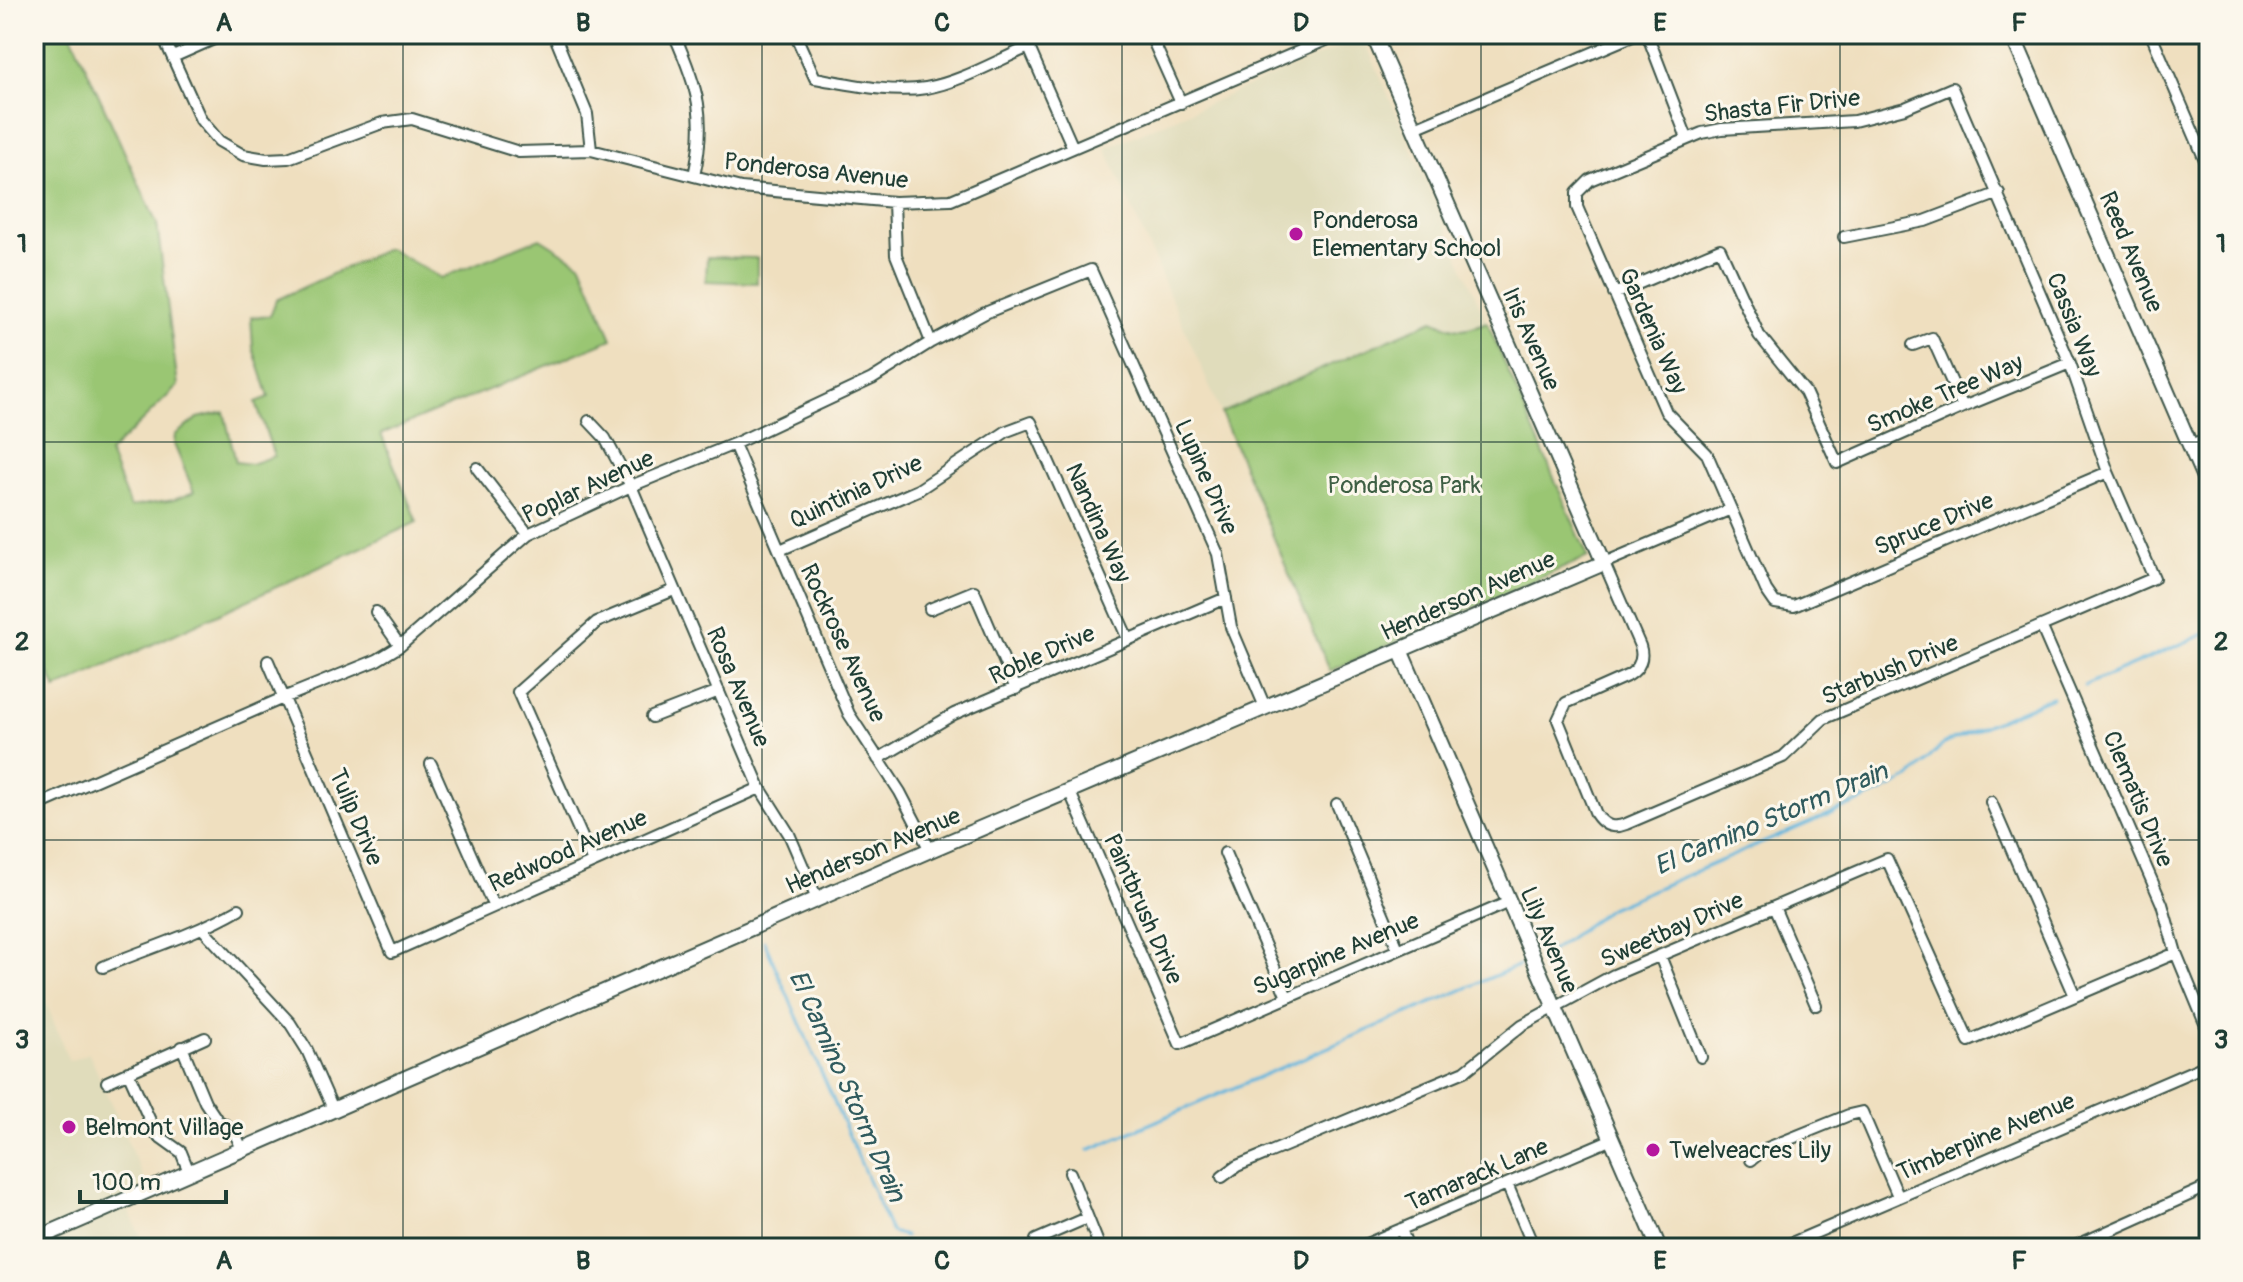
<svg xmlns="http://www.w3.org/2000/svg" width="2243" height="1282" font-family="Pangolin,sans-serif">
<rect width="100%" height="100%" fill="#fbf7ec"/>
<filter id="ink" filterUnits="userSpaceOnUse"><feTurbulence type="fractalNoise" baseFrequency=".0125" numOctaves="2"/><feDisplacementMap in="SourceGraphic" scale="16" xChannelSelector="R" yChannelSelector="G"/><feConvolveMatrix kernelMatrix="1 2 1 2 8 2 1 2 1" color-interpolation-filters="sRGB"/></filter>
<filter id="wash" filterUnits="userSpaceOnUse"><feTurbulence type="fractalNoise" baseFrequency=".006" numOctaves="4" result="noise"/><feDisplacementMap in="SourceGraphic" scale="32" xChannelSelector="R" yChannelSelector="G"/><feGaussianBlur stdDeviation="1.8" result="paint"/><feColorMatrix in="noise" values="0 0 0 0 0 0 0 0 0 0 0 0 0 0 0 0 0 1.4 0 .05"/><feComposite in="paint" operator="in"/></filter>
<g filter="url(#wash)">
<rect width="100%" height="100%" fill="#efdfbf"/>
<!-- built -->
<path fill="#e0dcbb" d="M1356 40 1367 46 1487 322 1469 329 1456 331 1433 320 1221 413 1106 148Z
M34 971 69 1061 89 1053 144 1179 129 1211 146 1248H34Z"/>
<!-- green -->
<path fill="#9ac673" stroke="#5c8254" stroke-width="2" d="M34 34H71L157 224 178 386 109 453 130 507 174 500 194 492 174 444 175 435 198 418 224 412 236 462 251 464 274 456 256 402 269 397 253 348 251 317 270 316 276 300 388 248 441 278 540 238 581 264 612 339 381 434 417 522 56 689 34 638Z
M707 257 757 258V283L706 281Z
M1433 320C1457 331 1462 332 1487 322L1588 557 1330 671 1221 413Z"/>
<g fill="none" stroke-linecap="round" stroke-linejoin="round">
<!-- stream -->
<path stroke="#61b5dd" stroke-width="3" d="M2084 686 2209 632
M764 941 891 1232 905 1236
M1547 954 1610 908 1884 791 1910 778 1943 744 2052 697
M1089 1150 1520 965"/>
</g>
</g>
<g filter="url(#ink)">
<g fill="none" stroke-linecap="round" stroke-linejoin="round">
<!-- street casing -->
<g stroke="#3e5549" stroke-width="14">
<path id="street" d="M162 34 201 120 219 141 243 155 266 159 288 158 382 123 412 119 519 152 591 150 741 188 894 202 951 200 1340 34
M554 34 587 114 591 150
M674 34C698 88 707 117 694 176
M795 34 815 78C850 84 891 94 926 88 961 82 996 61 1029 47
M1023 34 1073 148
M1150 34 1181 103
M1647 34 1687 138
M2151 34 2209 169
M173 57 225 34
M1415 128 1637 34
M894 202 896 255 931 342
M1844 237 1925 221 1999 193
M1614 294 1720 249 1759 335 1805 392 1837 463 1963 407 2070 363
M1913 345 1932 338 1963 407
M589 421 605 438 631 486 760 788 789 834 817 899
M734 444 849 714 900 792 930 850
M2190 445 2209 438
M477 468 528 534
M1731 509 1604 563 1640 646C1644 658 1640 668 1629 675L1566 703 1558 720 1596 814C1604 826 1613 829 1626 824L1783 757 1823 719 2154 578 2108 472 2070 363 1952 88 1905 108 1854 121 1722 129 1702 133 1590 180 1577 193V207L1666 412 1707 454 1766 590 1775 603 1794 606 2108 472
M780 550 918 490 1007 431 1031 422 1128 639
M930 609 974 591 1016 689
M376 612 400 646
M2042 628 2162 904 2176 953 2209 1033
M268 661 392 952 760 788
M652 717 719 691
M878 759 954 714 1226 598
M431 764 493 905
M1069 790 1180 1044 1509 902
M1991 802 2075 996
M1337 804 1398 949
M34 807 283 698 377 660 400 646 528 534 631 486 734 444 872 379 931 342 985 313 1091 270 1218 554 1231 627 1265 707
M1225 853 1287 997
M593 862 518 692 597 622 674 590
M1774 907 1816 1005
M203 929 290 1023 307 1050 333 1109
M1660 956 1701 1057
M103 967C149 948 196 934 239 909
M182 1047 205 1102 217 1120 233 1129 242 1149
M128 1072 156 1134 181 1152 189 1172
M107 1082 205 1038
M1751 1160 1765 1149 1849 1115 1862 1112 1898 1196
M1070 1173 1100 1248
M1222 1177 1237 1166 1465 1071 1522 1025 1614 975 1887 859 1969 1041 2176 953
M1507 1184 1534 1248
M1401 1229 1408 1248
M1036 1240 1087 1218
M1357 1248 1612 1139
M1780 1248 2209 1064
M2071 1248 2209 1186"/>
</g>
<!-- secondary casing -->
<g stroke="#3e5549" stroke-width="18">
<path id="secondary" d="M2012 34 2209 489
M1400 650 1659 1248
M34 1240 930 850 1604 563 1373 34"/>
</g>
<!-- street -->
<use href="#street" stroke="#fff" stroke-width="10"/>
<!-- secondary -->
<use href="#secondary" stroke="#fff" stroke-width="14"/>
</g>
</g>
<!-- grid -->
<path fill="none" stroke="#1f3d34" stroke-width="2" stroke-opacity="0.55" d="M403 34V1248M762 34V1248M1122 34V1248M1481 34V1248M1840 34V1248M34 442H2209M34 840H2209"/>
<!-- markers -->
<g fill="#b5179e" stroke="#fbf7ec" stroke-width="3">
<circle cx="1296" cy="234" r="8"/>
<circle cx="69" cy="1127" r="8"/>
<circle cx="1653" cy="1150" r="8"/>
</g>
<g text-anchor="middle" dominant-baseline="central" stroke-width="6" stroke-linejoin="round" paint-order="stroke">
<!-- street labels -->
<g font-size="24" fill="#1f3d34" stroke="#fbf7ec">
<text transform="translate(1782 106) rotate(-6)">Shasta Fir Drive</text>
<text transform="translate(816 171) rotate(6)">Ponderosa Avenue</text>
<text transform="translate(2131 252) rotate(67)">Reed Avenue</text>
<text transform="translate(2074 325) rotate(68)">Cassia Way</text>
<text transform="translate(1653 331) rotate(66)">Gardenia Way</text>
<text transform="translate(1531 339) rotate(66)">Iris Avenue</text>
<text transform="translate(1945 394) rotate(-23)">Smoke Tree Way</text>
<text transform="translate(1206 477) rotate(66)">Lupine Drive</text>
<text transform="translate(588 487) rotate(-25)">Poplar Avenue</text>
<text transform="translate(856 492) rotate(-25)">Quintinia Drive</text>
<text transform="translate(1098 523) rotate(66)">Nandina Way</text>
<text transform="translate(1934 524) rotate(-23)">Spruce Drive</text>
<text transform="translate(1468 596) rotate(-24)">Henderson Avenue</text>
<text transform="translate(843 643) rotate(65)">Rockrose Avenue</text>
<text transform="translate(1042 655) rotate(-24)">Roble Drive</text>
<text transform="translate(1890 670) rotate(-23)">Starbush Drive</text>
<text transform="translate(738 687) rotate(67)">Rosa Avenue</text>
<text transform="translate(2138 799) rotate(67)">Clematis Drive</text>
<text transform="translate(356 817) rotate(67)">Tulip Drive</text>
<text transform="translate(568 851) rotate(-24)">Redwood Avenue</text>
<text transform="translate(873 851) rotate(-23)">Henderson Avenue</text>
<text transform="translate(1143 909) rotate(66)">Paintbrush Drive</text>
<text transform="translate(1672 930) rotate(-24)">Sweetbay Drive</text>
<text transform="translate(1549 940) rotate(67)">Lily Avenue</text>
<text transform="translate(1336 954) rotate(-23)">Sugarpine Avenue</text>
<text transform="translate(1986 1137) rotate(-23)">Timberpine Avenue</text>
<text transform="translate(1477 1175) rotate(-23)">Tamarack Lane</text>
</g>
<!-- poi labels -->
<g font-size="24" fill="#1f3d34" stroke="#fbf7ec" text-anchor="start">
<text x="1312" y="220">Ponderosa<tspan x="1312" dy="28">Elementary School</tspan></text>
<text x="85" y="1127">Belmont Village</text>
<text x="1669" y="1150">Twelveacres Lily</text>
</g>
<!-- park labels -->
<g font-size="24" fill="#3e5f44" stroke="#fbf7ec">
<text x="1404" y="485">Ponderosa Park</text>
</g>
<!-- water labels -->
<g font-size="26" font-style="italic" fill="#305b5e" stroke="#fbf7ec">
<text transform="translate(1771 819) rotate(-23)">El Camino Storm Drain</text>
<text transform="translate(847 1086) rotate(66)">El Camino Storm Drain</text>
</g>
</g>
<!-- margin -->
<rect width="2243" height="1282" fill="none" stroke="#fbf7ec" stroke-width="88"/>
<!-- scale -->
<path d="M80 1190v12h146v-12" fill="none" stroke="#1f3d34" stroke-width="4"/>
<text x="92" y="1190" font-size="24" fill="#1f3d34" stroke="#fbf7ec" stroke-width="6" paint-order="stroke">100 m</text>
<rect x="44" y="44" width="2155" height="1194" fill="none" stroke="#1f3d34" stroke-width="3"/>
<g font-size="26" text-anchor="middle" font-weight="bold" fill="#1f3d34">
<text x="224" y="31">A</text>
<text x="583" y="31">B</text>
<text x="942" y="31">C</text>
<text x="1301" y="31">D</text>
<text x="1660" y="31">E</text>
<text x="2019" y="31">F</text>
<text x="22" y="252">1</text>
<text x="2221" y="252">1</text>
<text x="22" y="650">2</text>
<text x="2221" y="650">2</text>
<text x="22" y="1048">3</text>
<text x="2221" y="1048">3</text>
<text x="224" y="1269">A</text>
<text x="583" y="1269">B</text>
<text x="942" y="1269">C</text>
<text x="1301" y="1269">D</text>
<text x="1660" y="1269">E</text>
<text x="2019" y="1269">F</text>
</g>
</svg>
